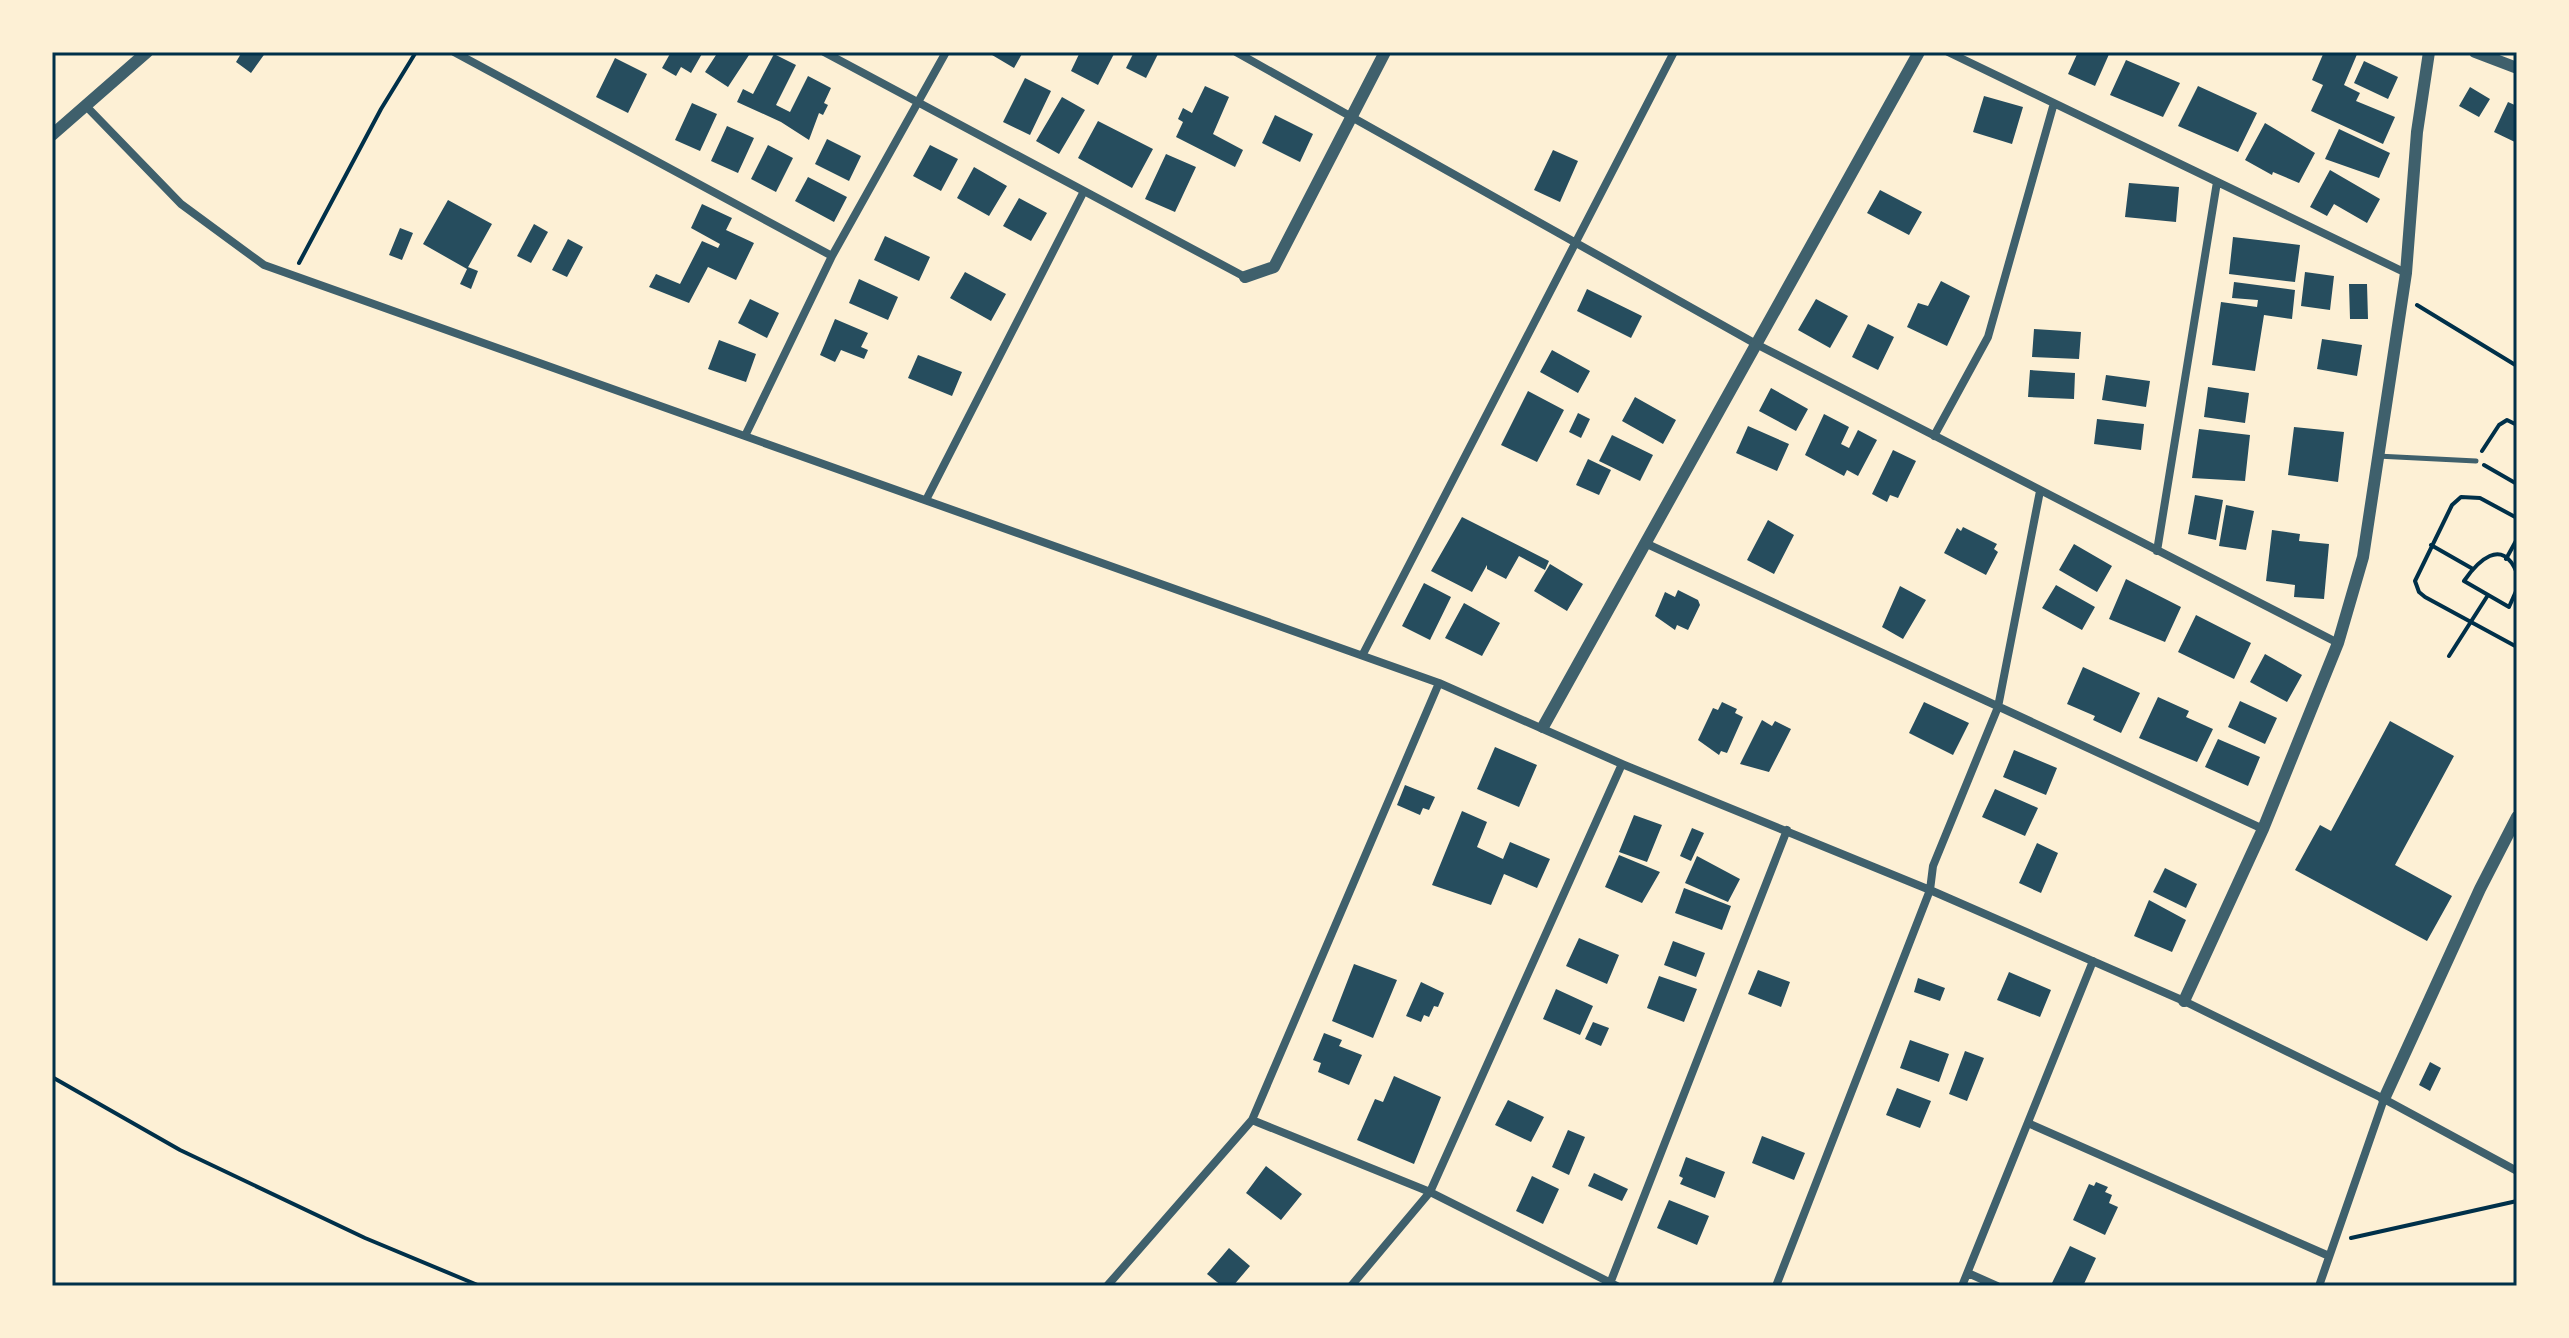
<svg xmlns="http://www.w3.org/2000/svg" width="2569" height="1338" font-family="Signika,sans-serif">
<rect width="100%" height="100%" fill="#fdf0d5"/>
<!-- building -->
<path fill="#264d5e" d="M242 52H266L251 73 236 62Z
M671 52H703L691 73 681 67 676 76 662 68Z
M718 52H751L728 87 705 72Z
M987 52H1023L1014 68Z
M1080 52H1115L1098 85 1071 71Z
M1134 52H1159L1146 78 1126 68Z
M2078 52H2110L2095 86 2068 74Z
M2324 52H2358L2344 85 2360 93 2356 101 2395 117 2383 144 2311 111 2323 85 2312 80Z
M774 54 796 65 776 105 790 112 808 76 831 88 824 103 828 105 823 115 819 113 809 140 781 122 737 102 743 89 753 94Z
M615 58 647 74 628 113 596 97Z
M2126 60 2180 83 2163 117 2110 95Z
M2364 61 2398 77 2388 99 2354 83Z
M1025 78 1051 91 1030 135 1003 122Z
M1205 86 1229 97 1213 134 1243 150 1235 167 1176 137 1183 122 1178 119 1183 108 1192 113Z
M2198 86 2257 113 2238 152 2178 126Z
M2470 87 2490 99 2479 117 2459 106Z
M1984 96 2023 107 2012 144 1973 132Z
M1062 97 1085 110 1059 154 1036 141Z
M2508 102 2517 106V143L2494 132Z
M692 103 717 114 700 151 675 140Z
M1275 115 1313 134 1300 162 1262 143Z
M1098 121 1153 149 1132 188 1078 158Z
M2265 123 2315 153 2299 183 2273 172 2272 175 2245 160Z
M727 126 754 138 738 173 711 161Z
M2339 129 2390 153 2379 178 2325 159Z
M827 139 861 156 849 181 815 164Z
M768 145 793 158 776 192 751 179Z
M930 145 958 159 941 191 913 176Z
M1553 150 1578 161 1560 202 1534 190Z
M1166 154 1196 167 1175 212 1145 199Z
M974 167 1007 186 989 216 957 198Z
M2330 170 2380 199 2367 223 2334 204 2327 216 2310 207Z
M808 177 847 197 834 222 795 201Z
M2129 183 2179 187 2176 222 2125 217Z
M1880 190 1922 212 1909 235 1867 213Z
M1019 198 1047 213 1031 241 1003 226Z
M448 200 492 224 467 269 423 244Z
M702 204 732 218 726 230 754 243 736 280 708 267 689 303 649 287 656 274 680 284 702 241 718 248 720 244 691 228Z
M534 224 548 232 531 263 517 256Z
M400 228 413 233 402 260 389 255Z
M885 236 930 257 919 281 874 260Z
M2233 237 2300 245 2295 282 2229 274Z
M568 239 583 247 567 277 552 270Z
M468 267 478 271 471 289 460 284Z
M965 272 1006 294 991 321 950 298Z
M2305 272 2334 276 2330 310 2301 306Z
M859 279 898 297 888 320 849 303Z
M1941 281 1970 296 1947 346 1907 327 1918 303 1928 306Z
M2234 282 2295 290 2292 319 2264 315 2255 371 2212 365 2221 302 2257 307 2258 300 2232 298Z
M2349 284H2367L2368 319H2350Z
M1587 289 1642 316 1631 338 1577 311Z
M750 299 779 313 767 338 738 323Z
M1816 299 1848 316 1830 348 1798 330Z
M835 319 868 333 861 347 868 350 864 359 841 350 835 362 820 355Z
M1868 324 1894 337 1878 370 1852 357Z
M2034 329 2081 332 2079 359 2032 357Z
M2322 339 2362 345 2357 376 2317 369Z
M719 340 756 354 746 382 708 369Z
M1552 350 1590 371 1578 393 1540 372Z
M918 355 962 372 952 396 908 378Z
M2030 370 2075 373 2074 399 2028 397Z
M2106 375 2150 381 2146 407 2102 400Z
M2208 387 2249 393 2245 423 2204 417Z
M1771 388 1808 409 1796 431 1759 411Z
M1528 391 1564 410 1537 462 1501 445Z
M1635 397 1676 420 1663 444 1622 421Z
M1578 413 1590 419 1581 438 1569 432Z
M1824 414 1849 427 1841 444 1849 448 1858 430 1877 440 1858 476 1847 470 1844 476 1805 455Z
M2097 419 2144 424 2141 450 2094 444Z
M1748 426 1789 444 1777 471 1736 453Z
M2294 427 2344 432 2338 482 2288 475Z
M2199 429 2250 435 2245 481 2192 478Z
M1612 435 1653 455 1640 481 1599 461Z
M1893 450 1916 461 1898 498 1890 495 1887 502 1872 494Z
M1588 459 1611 470 1599 495 1576 485Z
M2195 495 2223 500 2216 540 2188 534Z
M2226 505 2254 511 2246 550 2219 546Z
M1462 517 1549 561 1545 570 1519 556 1506 579 1487 569V565L1472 592 1431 571Z
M1768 520 1794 535 1774 574 1747 560Z
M1963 527 1997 544 1994 549 1998 552 1986 575 1944 553 1957 528 1961 531Z
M2272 530 2300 534 2299 541 2329 544 2324 599 2294 597 2295 585 2266 581Z
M2074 544 2112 566 2097 592 2059 570Z
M1550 564 1583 584 1567 611 1534 591Z
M2126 579 2181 607 2165 642 2109 619Z
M1424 583 1451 597 1430 640 1402 626Z
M2056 585 2095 607 2082 630 2042 608Z
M1900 586 1926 600 1903 639 1882 627Z
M1678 590 1698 600 1700 605 1688 630 1677 625 1675 630 1655 616 1665 592 1675 597Z
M1464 603 1500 623 1482 656 1445 638Z
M2196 615 2251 643 2234 679 2178 652Z
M2265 654 2302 675 2287 702 2250 682Z
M2083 667 2140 693 2121 733 2093 720 2095 716 2067 704Z
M2158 697 2189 711 2186 717 2213 729 2197 762 2139 738Z
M2240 701 2277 718 2265 744 2228 727Z
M1722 702 1737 709 1735 713 1743 717 1727 753 1721 751 1719 755 1698 740 1713 708 1718 710Z
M1924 702 1969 723 1953 755 1909 733Z
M1762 720 1772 726 1775 721 1791 729 1769 772 1740 764Z
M2390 721 2454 756 2395 865 2452 896 2427 941 2295 870 2320 825 2331 831Z
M2218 739 2260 757 2248 786 2205 767Z
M1495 747 1537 765 1519 807 1477 789Z
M2014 750 2057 768 2046 795 2003 777Z
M1405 785 1435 797 1429 810 1423 808 1420 815 1397 805Z
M1995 789 2038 808 2025 836 1982 817Z
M1462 811 1487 822 1477 847 1503 859 1510 842 1550 859 1537 888 1504 874 1491 905 1432 885Z
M1634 815 1662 825 1647 862 1619 852Z
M1692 828 1704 833 1691 861 1680 856Z
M2037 843 2058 853 2041 893 2019 883Z
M1619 855 1660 872 1642 903 1605 887Z
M1697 856 1740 879 1728 902 1685 883Z
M2165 868 2197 884 2186 908 2153 892Z
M1684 888 1731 906 1722 930 1675 913Z
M2149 900 2186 920 2172 952 2134 936Z
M1579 938 1619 955 1607 984 1566 966Z
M1673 941 1705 953 1696 977 1664 965Z
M1354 964 1397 980 1373 1038 1332 1021Z
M1758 970 1790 982 1781 1007 1748 994Z
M2009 972 2051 990 2040 1017 1997 1000Z
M1659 976 1697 989 1684 1022 1647 1008Z
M1918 978 1945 988 1940 1001 1914 992Z
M1421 982 1444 993 1438 1007 1434 1006 1429 1017 1424 1015 1421 1022 1406 1016Z
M1556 989 1593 1006 1580 1035 1543 1019Z
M1593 1022 1609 1028 1601 1046 1585 1039Z
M1324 1033 1342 1040 1339 1046 1362 1055 1349 1085 1318 1072 1321 1063 1313 1060Z
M1910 1040 1949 1054 1939 1082 1900 1068Z
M1965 1051 1984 1058 1967 1101 1949 1094Z
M2430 1062 2441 1068 2430 1091 2419 1085Z
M1394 1076 1441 1097 1414 1164 1357 1140 1375 1099 1383 1102Z
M1897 1088 1931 1101 1920 1128 1886 1115Z
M1508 1100 1544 1117 1531 1142 1495 1125Z
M1568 1130 1585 1137 1569 1175 1552 1167Z
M1762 1136 1805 1153 1794 1180 1752 1163Z
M1686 1157 1725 1172 1715 1198 1680 1184 1683 1178 1679 1176Z
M1266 1166 1302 1194 1281 1220 1246 1193Z
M1594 1173 1628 1189 1622 1201 1588 1186Z
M1532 1176 1559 1189 1543 1224 1516 1211Z
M2096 1182 2108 1187 2105 1192 2112 1195 2109 1203 2118 1207 2105 1235 2073 1220 2089 1184 2094 1186Z
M1669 1200 1709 1216 1697 1245 1657 1228Z
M2070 1246 2096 1258 2083 1286 2052 1283Z
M1229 1248 1250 1266 1233 1286H1222L1207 1274Z"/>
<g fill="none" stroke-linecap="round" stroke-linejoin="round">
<!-- path -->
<path stroke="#003049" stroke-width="4" d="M299 263 381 109 416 52
M2417 305 2517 366
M2482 451 2499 425 2507 420 2517 425
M2484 465 2517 484
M2517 518 2480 498 2461 497 2452 505 2415 581 2419 592 2425 597 2517 647
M2431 545 2473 569
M2506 559 2517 539
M2517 573C2502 536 2477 562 2464 581L2509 607 2517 589
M2449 656 2488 595
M52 1077 180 1150 365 1238 480 1286
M2351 1238 2517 1201"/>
<!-- service -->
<path stroke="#3f606c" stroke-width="5" d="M2377 456 2476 461"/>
<!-- minor -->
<path stroke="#3f606c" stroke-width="8" d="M454 52 832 256
M824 52 1245 277
M1236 52 1756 344 2338 643
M1948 52 2406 273
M85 105 181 204 264 265 1439 683 1622 764 1930 890 2184 1001 2384 1099 2517 1171
M745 436 832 256 946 52
M1934 436 1988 337 2054 103
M926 500 1084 191
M1645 543 2263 829
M2157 551 2217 182
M1363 654 1674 52
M1252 1120 1430 1192 1617 1286
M2028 1123 2329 1256
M1968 1273 1997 1286
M1107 1286 1252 1120 1439 683
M1351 1286 1430 1192 1622 764
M1609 1286 1787 830
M1776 1286 1930 890 1933 866 1998 707 2040 491
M1962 1286 2093 961
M2319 1286 2384 1099"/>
<!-- tertiary -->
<path stroke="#3f606c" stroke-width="12" d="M2475 52 2517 68
M52 135 147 52
M1245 277 1274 267 1385 52
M1543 727 1919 52
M2184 1001 2263 829 2338 643 2363 557 2406 273 2417 132 2429 52
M2384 1099 2480 889 2517 817"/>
</g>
<!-- border -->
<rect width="2569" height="1338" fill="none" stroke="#fdf0d5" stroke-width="108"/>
<rect x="54" y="54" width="2461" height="1230" fill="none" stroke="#003049" stroke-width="3"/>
</svg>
